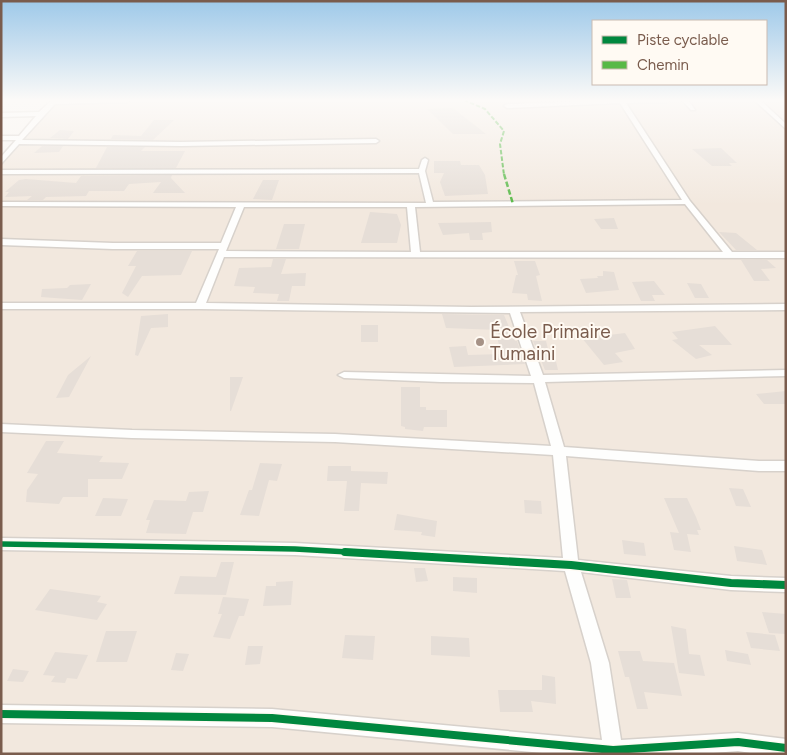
<svg xmlns="http://www.w3.org/2000/svg" width="787" height="755" font-family="Figtree,sans-serif">
<rect width="100%" height="100%" fill="#f9f5f0"/>
<!-- residential -->
<path fill="#f2e8de" d="M55 100H786V754H1V164L28 135Z"/>
<!-- building -->
<path fill="#e6ded7" d="M453 108 486 134H453L427 109Z
M154 120H174L153 140 111 139 113 135 141 136Z
M60 130 74 131 68 139 50 138Z
M42 146H63L59 152 34 153Z
M107 147H145L141 151H185L176 168H96Z
M721 148 737 163H729L732 166H712L692 149Z
M434 161H460L461 165H479L485 175 488 194 445 196 440 182 444 173H434Z
M172 175 171 178 185 193H153L161 182 129 184 124 191H89L86 196 46 197 43 200H27L32 196 5 197 9 192H5L19 180 26 179 76 183 81 176Z
M263 180H279L272 200 253 199Z
M370 212 397 214 401 225 397 243H361Z
M614 218 618 229H601L594 219Z
M491 222 492 232 482 233 483 240H470L469 233 443 235 438 223Z
M284 224H305L299 249H276Z
M719 232 736 233 757 250H736Z
M137 251H192L181 275 142 276 128 297 122 293 136 266H128Z
M273 259H286L281 274 306 273 305 286H292L289 301H277L279 294 253 293 255 287 234 286 239 268 271 267Z
M741 260H767L776 268 761 269 770 281H754Z
M514 261H535L540 275 536 276 542 301 528 300 527 294 512 293 516 275H518Z
M603 271 614 272 619 290 586 293 580 279 598 278 597 276H603Z
M654 281 665 295H652L655 301H641L632 282Z
M687 283 701 284 709 298H695Z
M91 284 82 300 41 297 42 289 67 288 70 285Z
M168 314V327L151 328 138 356 135 355 141 316Z
M442 314 504 315 515 341H517L525 364 454 367 449 347 466 346 468 355 502 354 498 341V330L446 328Z
M361 325H378V342H361Z
M595 325 609 335 625 333 635 349 615 353 623 362 604 365 577 332Z
M715 326 732 345H699L712 355 696 359 672 340 678 339 672 332Z
M533 341H546L549 353H554L558 370H545Z
M91 356 69 397 56 398 68 375Z
M230 377H243L231 411H230Z
M401 387H420V407H426V410H447V427H424L423 431 405 429V427L401 426Z
M786 391V404H764L756 394Z
M46 441H64L57 453 103 456 99 462 129 463 122 479H88V497H63L59 504 26 502 27 490 38 474 27 473Z
M260 463 282 464 277 481 269 480 259 516 240 515 249 490H252Z
M328 466H351V471L388 472 387 484 361 483 359 511H344L347 481H327Z
M729 488 743 489 751 507 736 506Z
M209 491 203 512H193L186 534 146 533 150 520H146L154 500 186 501 189 492Z
M103 498 128 499 121 516H95Z
M664 498H687L696 517 701 530H697L699 535 687 534 691 552 674 550 670 532 679 533Z
M524 500 541 501 542 514 525 513Z
M397 514 437 521 435 537 421 535 422 532 394 530Z
M622 540 644 543 646 556 624 554Z
M734 546 762 550 767 565 737 561Z
M221 562H234L226 595 174 594 180 576 216 577Z
M414 568H425L428 581 416 582Z
M453 577 477 578V593L453 591Z
M612 579 627 580 631 598H616Z
M293 581 291 605 263 606 266 586H276V582Z
M50 589 101 596 97 602 107 604 97 620 35 610Z
M223 597 249 599 244 616H239L230 639 213 637 222 614H218Z
M762 612 786 614V634L769 633Z
M671 626 686 629 689 654 700 655 705 676 679 673Z
M106 631H137L127 662H96Z
M746 632 775 635 780 651 751 648Z
M345 635 375 636 373 660 342 658Z
M431 636 469 638 470 657 431 655Z
M248 646H263L260 664 245 665Z
M725 650 748 654 751 665 727 661Z
M618 651H640L643 661 674 663 682 696 644 692 648 709H637L629 677H625Z
M55 652 88 655 77 679 67 678 65 683 51 682 55 676 43 675Z
M176 653 189 654 183 671 171 670Z
M13 669 29 671 23 682 7 681Z
M542 675 555 677 556 704 531 701 533 712H500L498 690H542Z"/>
<g fill="none" stroke-linecap="round" stroke-linejoin="round">
<!-- minor casing -->
<g stroke="#d7d1cb" stroke-width="3">
<path id="minor" d="M52 100H130L127 102 55 104 22 140 181 142 376 139 379 141 376 143 181 146 19 144 1 164V157L16 140H1V136H19L36 116 1 117V113L39 112Z
M618 100H669L666 102 626 103 690 201 732 252H786V258L224 257 206 303 471 307 786 304V310L520 312 543 375 786 370V376L545 382 564 447 759 461H786V471H759L566 456 578 560 731 576 786 578V592L731 590 581 572 609 663 621 740 738 733 786 739V754H757L738 751 701 754H553L272 727 1 723V705L272 709 602 740 591 663 565 571 295 555 1 550V538L295 543 563 558 553 455 335 442 132 438 1 432V424L132 430 335 434 551 446 534 383 441 382 344 378 338 375 344 372 531 376 510 313 200 309H1V303H196L219 249H113L1 245V239L113 243H221L236 207 1 206V202L426 203 419 173 1 174V170L419 169 422 160 425 158 428 160 425 171 433 202 682 200 620 103 507 108 504 106 507 104ZM685 204 723 252H420L415 207ZM244 207H407L411 252 226 251Z
M682 100H688L695 110H691Z
M754 100H760L786 124V129Z"/>
</g>
<!-- minor -->
<use href="#minor" fill="#fefefd" fill-rule="evenodd"/>
<!-- quiet-far1 -->
<path stroke="#58b947" stroke-width="2" stroke-dasharray="4.5 2" stroke-linecap="butt" d="M464 100 485 109 504 131 500 144 504 175"/>
<!-- quiet -->
<path stroke="#58b947" stroke-width="2.5" stroke-dasharray="5.5 2.5" stroke-linecap="butt" d="M504 174 513 204"/>
<!-- cycleway-far1 casing -->
<g stroke="#fffaf3" stroke-width="9">
<path id="cycleway-far1" d="M1 544 295 549 366 553"/>
</g>
<!-- cycleway casing -->
<g stroke="#fffaf3" stroke-width="11">
<path id="cycleway" d="M345 552 571 565 731 583 786 585
M1 714 272 718 613 750 738 742 786 748"/>
</g>
<!-- cycleway-far1 -->
<use href="#cycleway-far1" stroke="#00873e" stroke-width="5.5"/>
<!-- cycleway -->
<use href="#cycleway" stroke="#00873e" stroke-width="8"/>
</g>
<!-- sky -->
<linearGradient id="sky" x2="0" y2="1"><stop stop-color="#9ec9e9"/><stop offset="0.49" stop-color="#fcfaf8"/><stop offset="1" stop-color="#fcfaf8" stop-opacity="0"/></linearGradient>
<rect width="787" height="205" fill="url(#sky)"/>
<!-- markers -->
<circle fill="#a69286" stroke="#fffaf3" stroke-width="2" cx="480" cy="342" r="5"/>
<g text-anchor="middle" dominant-baseline="central" stroke-width="4" stroke-linejoin="round" paint-order="stroke">
<!-- poi labels -->
<g font-size="19" fill="#7a5c4d" stroke="#fffaf3" text-anchor="start">
<text x="490" y="331">École Primaire<tspan x="490" dy="22">Tumaini</tspan></text>
</g>
</g>
<!-- border -->
<rect width="787" height="755" fill="none" stroke="#7a5c4d" stroke-width="5"/>
<!-- legend -->
<rect x="592" y="20" width="175" height="65" fill="#fffaf3" stroke="#cabbb1"/>
<rect x="602" y="36" width="25" height="8" fill="#00873e" stroke="#cabbb1"/>
<text x="637" y="45" font-size="15" fill="#7a5c4d">Piste cyclable</text>
<rect x="602" y="61" width="25" height="8" fill="#58b947" stroke="#cabbb1"/>
<text x="637" y="70" font-size="15" fill="#7a5c4d">Chemin</text>
</svg>
